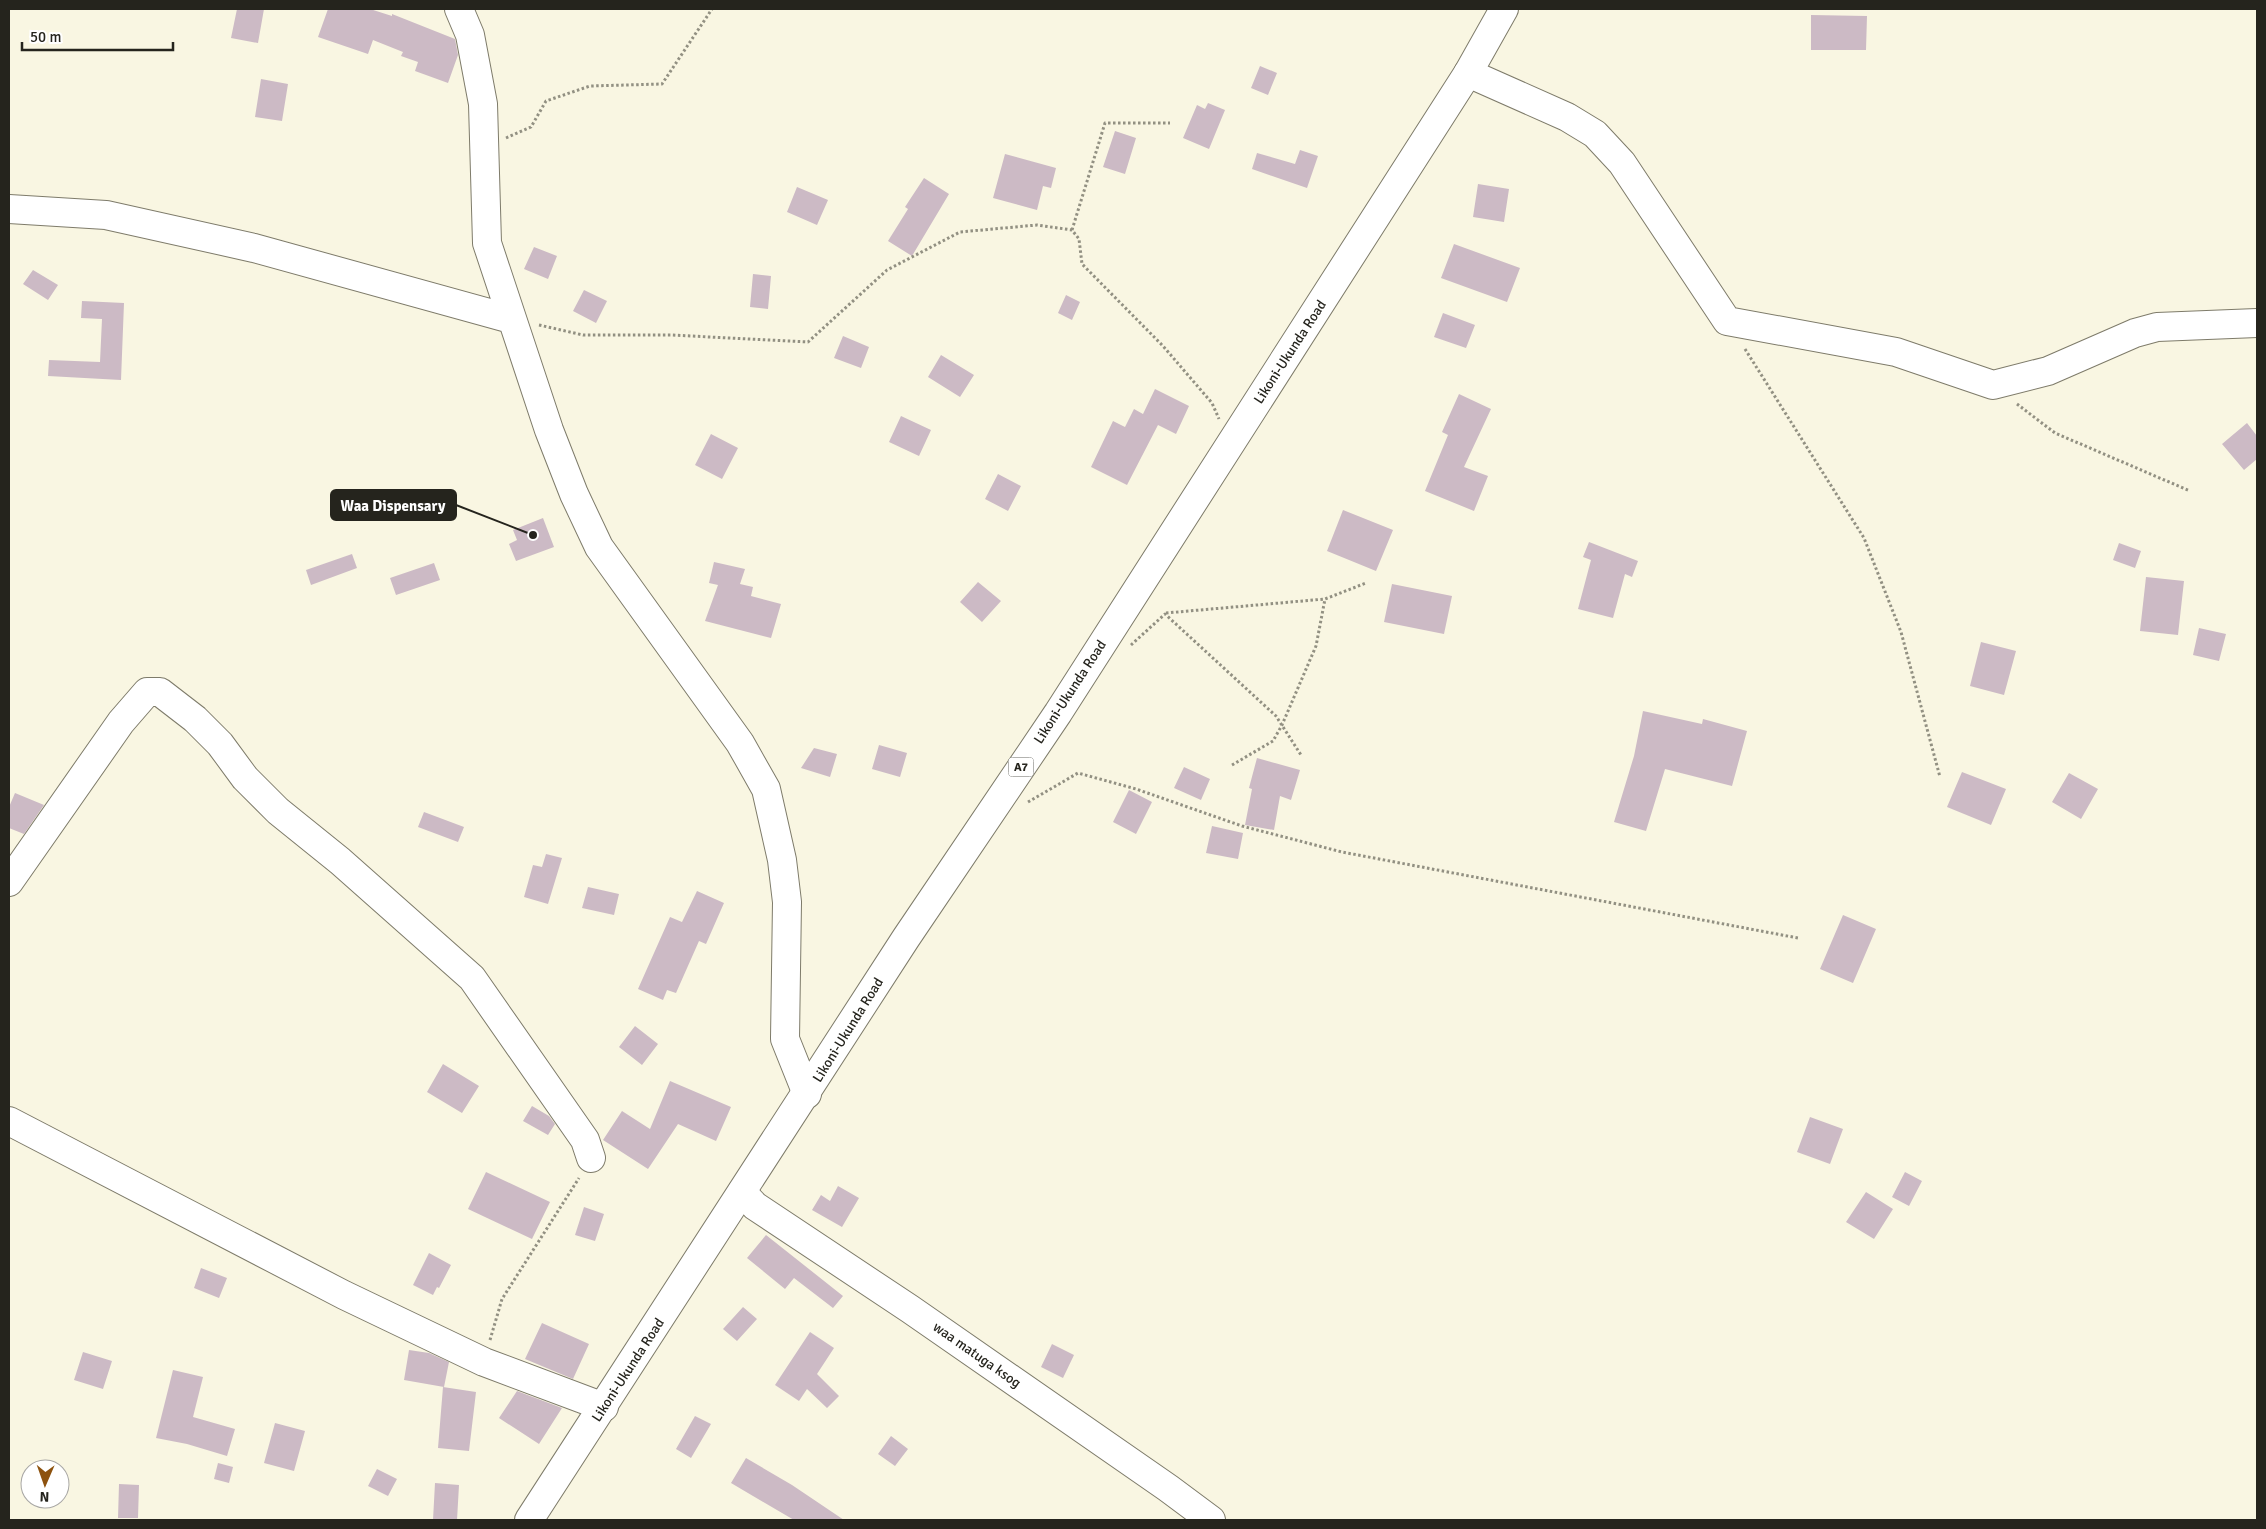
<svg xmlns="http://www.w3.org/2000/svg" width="2266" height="1529" font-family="Signika,sans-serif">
<rect width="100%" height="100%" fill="#f9f6e2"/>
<!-- building -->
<path fill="#ccbac5" d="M237 9H264L258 43 231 38Z
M328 9H370L392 16V14L455 39 458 55 448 83 415 71 418 62 401 56 403 52 373 40 368 54 318 37Z
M1811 15 1867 16 1866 50H1811Z
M1260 66 1277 73 1268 95 1251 88Z
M261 79 288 84 282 121 255 117Z
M1208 103 1225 110 1209 149 1183 138 1197 105 1205 109Z
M1115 131 1136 138 1125 174 1103 167Z
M1300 150 1318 156 1307 188 1252 169 1257 153 1295 164Z
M1005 154 1056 168 1051 188 1043 186 1037 210 993 198Z
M924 178 949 194 912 256 888 241 908 209 905 207Z
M1478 184 1509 189 1504 222 1473 217Z
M797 187 828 200 817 225 787 212Z
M1454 244 1520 268 1507 302 1441 278Z
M534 247 557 256 548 279 524 269Z
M33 270 58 285 48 300 23 284Z
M753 274 771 276 768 309 750 307Z
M584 290 607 301 596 323 573 311Z
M1066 295 1080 302 1072 320 1058 313Z
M82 301 124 303 121 380 48 376 49 360 100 362 102 319 81 318Z
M1443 313 1475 325 1466 348 1434 337Z
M843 336 869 347 861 368 834 358Z
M941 355 974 375 960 397 928 377Z
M1155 389 1189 406 1176 434 1158 425 1127 485 1091 467 1113 421 1125 427 1134 409 1143 414Z
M1459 394 1491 409 1464 467 1488 476 1474 511 1425 491 1448 435 1442 432Z
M901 416 931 430 919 456 889 442Z
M2247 423 2257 436V459L2244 470 2222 444Z
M711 434 738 448 722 479 695 465Z
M998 474 1021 486 1008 511 985 499Z
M1343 510 1393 530 1376 571 1327 551Z
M543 518 554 547 516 561 509 544 517 540 513 530Z
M1589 542 1638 561 1632 577 1625 574 1613 618 1578 609 1591 560 1583 557Z
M2119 543 2141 551 2135 568 2113 560Z
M352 554 357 568 311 585 306 570Z
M714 562 745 569 740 584 753 587 751 596 781 604 771 638 705 621 718 585 709 583Z
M434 563 440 580 396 595 390 578Z
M2146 577 2184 581 2178 635 2140 631Z
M978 582 1001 601 982 622 960 602Z
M1392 584 1452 596 1444 634 1384 622Z
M2199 628 2226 634 2219 661 2193 655Z
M1981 642 2016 651 2004 695 1970 686Z
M1643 711 1702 724 1703 719 1747 731 1732 786 1665 769 1646 831 1614 822 1634 756Z
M879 745 907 753 900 777 872 769Z
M814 748 837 754 830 777 801 768Z
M1257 758 1300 770 1291 800 1280 796 1274 830 1245 825 1252 789 1249 788Z
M1184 767 1210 779 1201 800 1174 788Z
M1962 772 2006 789 1991 825 1947 807Z
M2069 773 2098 789 2081 819 2052 802Z
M1129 790 1152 802 1136 834 1113 822Z
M15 793 44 805 24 834 9 828V807Z
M424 812 464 827 458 842 418 827Z
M1212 826 1243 833 1238 859 1206 853Z
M546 854 562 858 548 904 524 897 533 865 542 867Z
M588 887 619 894 614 915 582 908Z
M697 891 724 903 706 944 699 941 676 993 667 990 663 1000 638 989 670 917 682 922Z
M1843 915 1876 929 1853 983 1820 969Z
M635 1026 658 1044 642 1065 619 1047Z
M443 1064 479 1086 462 1113 427 1092Z
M670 1081 731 1107 716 1141 678 1124 648 1169 603 1140 622 1111 650 1129Z
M532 1106 549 1116 555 1124 548 1135 523 1121Z
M1810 1117 1843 1129 1830 1164 1797 1152Z
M486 1172 550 1202 532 1239 468 1209Z
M1905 1172 1922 1181 1909 1206 1892 1197Z
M838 1186 859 1198 842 1227 812 1210 821 1195 830 1201Z
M1866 1192 1893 1209 1874 1239 1846 1222Z
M584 1207 604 1214 595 1241 575 1235Z
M766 1235 843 1296 833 1308 794 1278 785 1289 747 1258Z
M429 1253 451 1265 439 1288 437 1287 433 1295 413 1285Z
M201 1268 227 1278 219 1298 194 1288Z
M743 1307 757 1319 737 1341 723 1329Z
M542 1323 589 1344 573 1379 525 1359Z
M810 1332 834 1348 817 1374 839 1396 827 1408 807 1389 799 1401 775 1385Z
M1052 1344 1074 1355 1063 1378 1041 1367Z
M409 1350 429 1353 449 1362 444 1387 404 1380Z
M83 1352 112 1361 103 1389 74 1380Z
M173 1370 203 1377 193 1417 235 1429 227 1456 187 1444 156 1438Z
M443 1387 476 1392 469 1451 438 1448Z
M517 1391 562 1408 539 1444 499 1418Z
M695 1416 711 1424 691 1458 676 1449Z
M275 1423 305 1431 294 1471 264 1463Z
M891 1436 908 1449 895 1466 878 1454Z
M746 1458 792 1485 844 1520H794L731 1483Z
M218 1463 233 1467 229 1483 214 1479Z
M377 1469 397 1479 388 1496 368 1486Z
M435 1483 459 1485 457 1520H433Z
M119 1484 139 1485 138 1518H118Z"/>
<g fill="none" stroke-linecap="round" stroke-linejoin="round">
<!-- minor casing -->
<g stroke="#7e7b6a" stroke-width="30">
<path id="minor" d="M459 9 470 35 483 104 487 243 549 430 574 494 599 547 740 743 766 789 782 860 787 902 785 1039 807 1094
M1468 73 1567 117 1595 134 1622 163 1727 321 1896 352 1993 385 2048 371 2135 333 2157 327 2257 323
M9 209 106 215 254 248 511 319
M9 882 121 722 147 692H160L195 719 220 744 245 778 278 811 340 861 472 978 585 1140 591 1158
M9 1121 344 1295 484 1362 604 1407
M742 1192 755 1206 910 1309 1168 1488 1211 1520"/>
</g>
<!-- highway casing -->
<g stroke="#7e7b6a" stroke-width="30">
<path id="highway" d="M529 1520 906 938 1058 713 1468 73 1504 9"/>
</g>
<!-- path -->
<path stroke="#929082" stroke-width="3" stroke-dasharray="2.5 2.5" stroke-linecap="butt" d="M506 138 531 127 546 101 590 86 662 84 712 9
M1072 230 1105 123H1170
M539 325 583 335H671L808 342 887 270 960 232 1037 225 1072 230 1079 239 1082 264 1163 346 1212 403 1219 419
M1745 349 1864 538 1901 632 1940 777
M2017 404 2055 433 2190 491
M1166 613 1325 599
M1131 645 1165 614 1276 716 1301 755
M1232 765 1273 741 1282 725 1316 646 1325 599 1366 583
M1028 802 1078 773 1136 789 1242 826 1342 852 1798 938
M490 1340 502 1299 579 1178"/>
<!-- minor -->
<use href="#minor" stroke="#fff" stroke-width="28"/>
<!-- highway -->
<use href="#highway" stroke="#fff" stroke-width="28"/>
</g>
<g text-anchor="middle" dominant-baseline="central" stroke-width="5" stroke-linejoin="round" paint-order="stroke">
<!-- shield labels -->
<rect fill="#fff" stroke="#666661" stroke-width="1" x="1008.5" y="757.5" width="25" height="19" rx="4"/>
<g font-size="12" font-weight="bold" fill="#25241d">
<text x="1021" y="767">A7</text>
</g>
<!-- street labels -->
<g font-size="14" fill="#25241d" stroke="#fff">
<text transform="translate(1290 352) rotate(-57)">Likoni-Ukunda Road</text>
<text transform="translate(1070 692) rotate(-57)">Likoni-Ukunda Road</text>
<text transform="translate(848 1030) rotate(-58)">Likoni-Ukunda Road</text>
<text transform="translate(977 1355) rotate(35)">waa matuga ksog</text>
<text transform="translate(628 1370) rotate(-57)">Likoni-Ukunda Road</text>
</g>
</g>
<!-- callouts -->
<path fill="none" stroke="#25241d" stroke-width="2" d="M533 535L456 505"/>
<circle fill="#25241d" stroke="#fff" stroke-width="2" cx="533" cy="535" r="5"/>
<rect fill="#25241d" stroke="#25241d" stroke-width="2" x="331" y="490" width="125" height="30" rx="5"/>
<g font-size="15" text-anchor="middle" font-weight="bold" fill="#fff">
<text x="393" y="511">Waa Dispensary</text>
</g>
<!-- border -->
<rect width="2266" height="1529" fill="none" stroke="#25241d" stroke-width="20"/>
<!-- north arrow -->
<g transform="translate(45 1484) rotate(182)"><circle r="24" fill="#ffffff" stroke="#a8a7a5"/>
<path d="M0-4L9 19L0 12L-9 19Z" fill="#8d520e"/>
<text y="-8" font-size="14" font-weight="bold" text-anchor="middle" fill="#25241d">N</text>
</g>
<!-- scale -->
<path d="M22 42v8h151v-8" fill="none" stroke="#25241d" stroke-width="2.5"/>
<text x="30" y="42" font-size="15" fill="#25241d" stroke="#ffffff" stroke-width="4" paint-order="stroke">50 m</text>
</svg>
